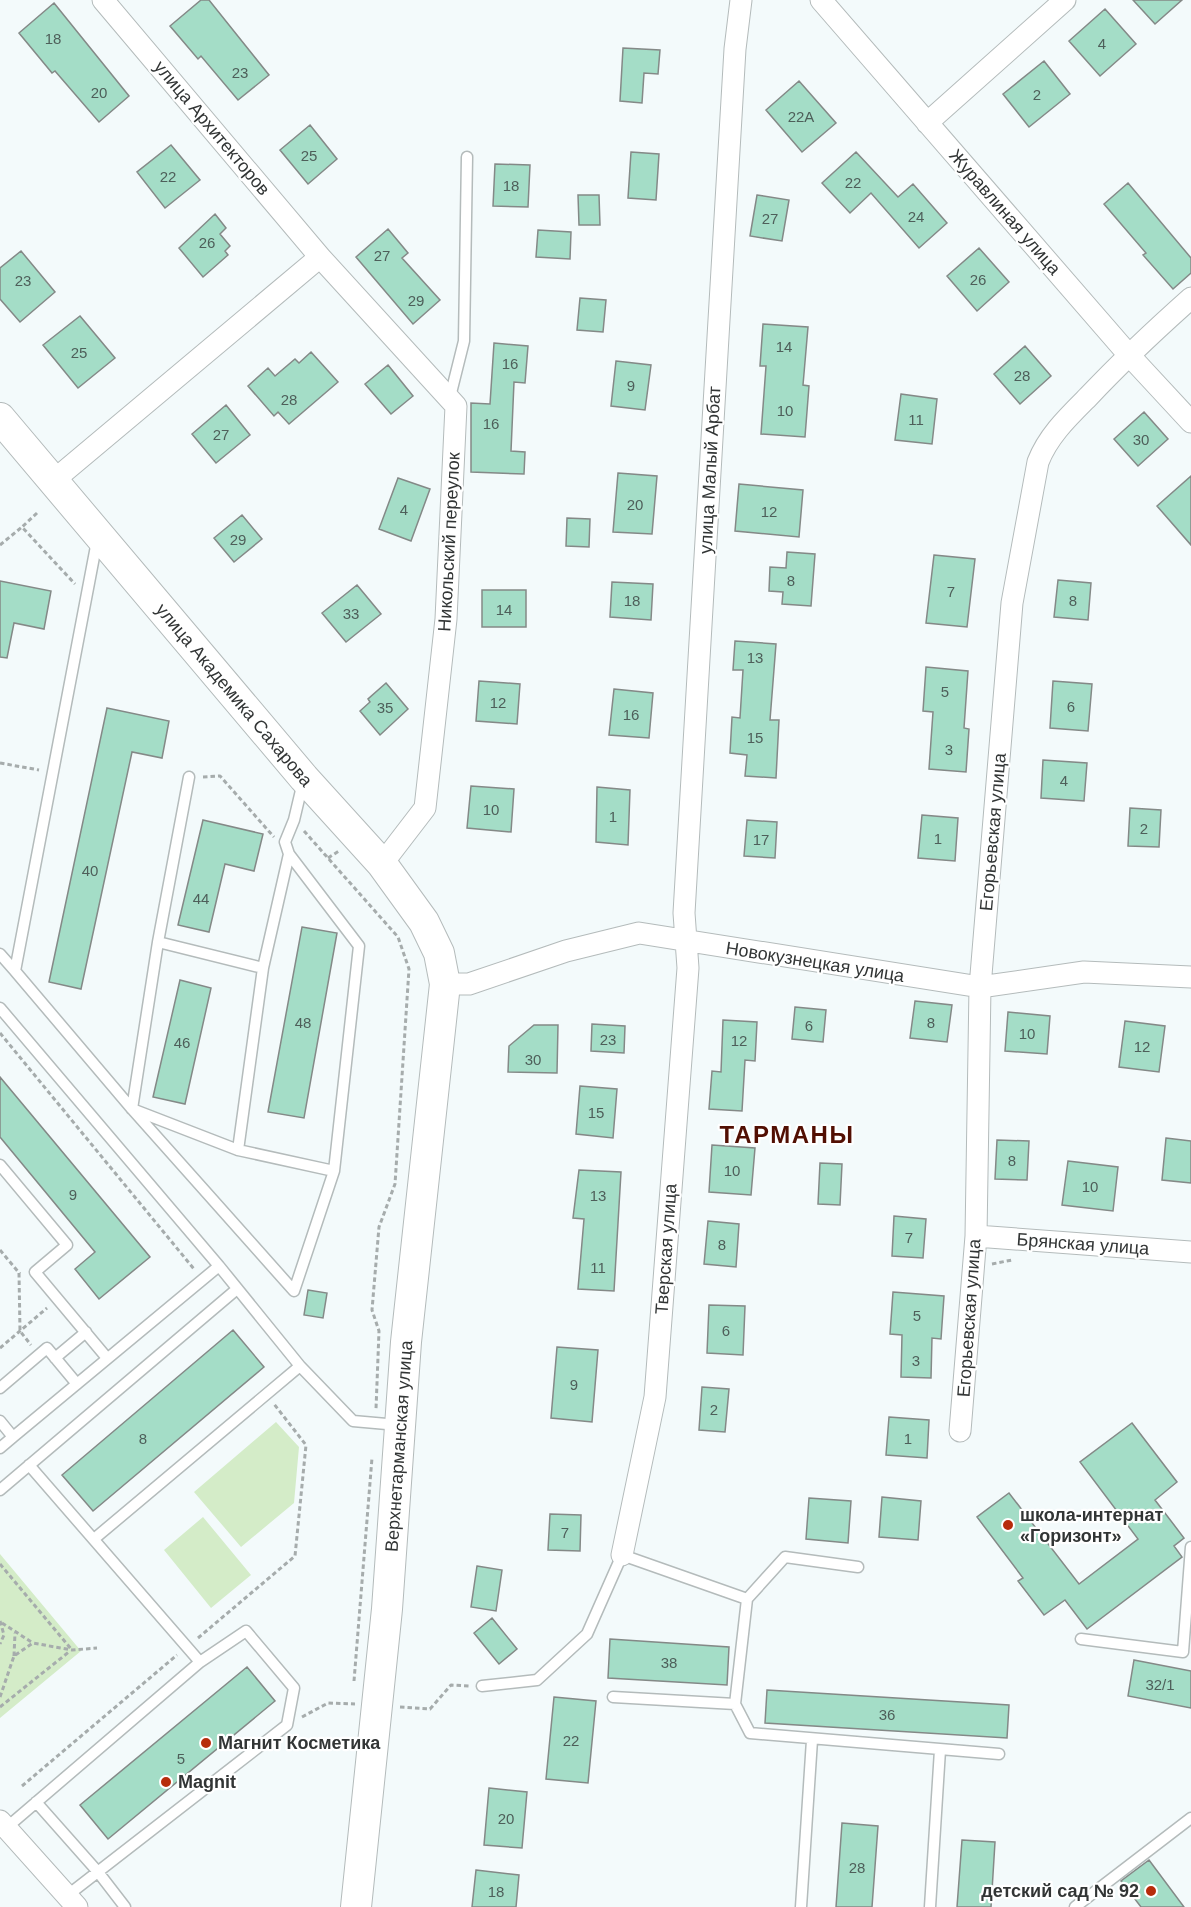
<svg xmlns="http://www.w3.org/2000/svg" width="1191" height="1907" font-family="Arial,sans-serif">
<rect width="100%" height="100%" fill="#f3fafb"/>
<!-- green -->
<path fill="#d4ecc8" d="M276 1422 299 1447 294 1503 241 1547 194 1492Z
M203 1517 251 1575 211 1608 164 1550Z
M0 1554 81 1651 0 1718Z"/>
<!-- building -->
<path fill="#a4ddc7" stroke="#848987" stroke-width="1.5" d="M201 0H209L269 75 238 100 201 56 198 59 170 26Z
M1133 0H1182L1155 24Z
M54 3 129 96 99 122 55 71 52 73 19 33Z
M1105 9 1136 44 1100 76 1069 41Z
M623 48 660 50 658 74 644 73 642 103 620 101Z
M1044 61 1070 94 1029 127 1003 94Z
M799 81 836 123 802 152 766 110Z
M310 125 337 159 308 184 280 150Z
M171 145 200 180 165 208 137 172Z
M631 152 659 154 656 200 628 198Z
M856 152 898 197 913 184 947 223 919 248 871 193 850 213 822 183Z
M495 164 530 165 528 207 493 206Z
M1128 183 1191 258V273L1173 289 1143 255 1146 253 1104 204Z
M578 195H599L600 225H579Z
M757 195 789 200 782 241 750 236Z
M215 214 226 228 220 234 230 246 225 251 228 255 203 277 179 248Z
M388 229 408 253 402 258 440 300 413 324 356 257Z
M538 230 571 232 570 259 536 257Z
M979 248 1009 282 977 311 947 276Z
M21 251 55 292 20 322 0 299V268Z
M580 298 606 300 603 332 577 330Z
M80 316 115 358 78 388 43 345Z
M763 324 808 327 803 385 809 386 805 437 761 434 766 366H760Z
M494 343 528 346 525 383 514 382 511 451 525 452 524 474 471 472V403L490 404Z
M1025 346 1051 376 1020 404 994 374Z
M311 352 338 382 289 424 278 412 274 416 248 386 268 368 275 376 295 359 299 363Z
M616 361 651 365 645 410 611 406Z
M388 365 413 396 391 414 365 384Z
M901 394 937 399 932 444 895 440Z
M226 405 250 435 216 463 192 434Z
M1144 412 1168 439 1138 466 1114 439Z
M618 473 657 476 652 534 613 532Z
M1191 476V545L1157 506Z
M398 478 430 489 411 541 379 529Z
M739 484 803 490 799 537 735 531Z
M242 515 262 539 234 562 214 538Z
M567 518 590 519 589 547 566 546Z
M787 552 815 554 811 606 782 604 783 592 769 591 770 567 786 568Z
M934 555 975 559 967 627 926 623Z
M1058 580 1091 583 1088 620 1054 617Z
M0 581 51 591 44 629 14 623 7 658 0 657Z
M612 582 653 584 651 620 610 617Z
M357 585 381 614 346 642 322 613Z
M482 590H526V627H482Z
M735 641 776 644 770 720H779L776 778 745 776 747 755 730 753 732 717 740 718 743 670H733Z
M926 667 968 671 964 728 969 729 966 772 929 769 933 712 923 711Z
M479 681 520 684 517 724 476 721Z
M1053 681 1092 684 1088 731 1050 728Z
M386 683 408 709 380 735 360 711 370 702 368 699Z
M614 689 653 693 649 738 609 735Z
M107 708 169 721 162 758 132 752 81 989 49 982Z
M1043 760 1087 763 1084 801 1041 798Z
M471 786 514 789 511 832 467 828Z
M597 787 630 790 628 845 596 842Z
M1130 808 1161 810 1159 847 1128 846Z
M922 815 958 818 955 861 918 858Z
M203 820 263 834 254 871 225 864 209 932 178 925Z
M747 820 777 822 775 858 744 856Z
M302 927 337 933 304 1118 268 1112Z
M180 980 211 988 185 1104 153 1097Z
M915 1001 952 1005 947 1042 910 1038Z
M795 1007 826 1010 823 1042 792 1039Z
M1008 1012 1050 1016 1047 1054 1005 1051Z
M723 1020 757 1022 755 1061 745 1060 742 1111 709 1109 712 1071 721 1072Z
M1125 1021 1165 1026 1159 1072 1119 1067Z
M592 1024 625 1026 624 1053 591 1051Z
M534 1025H558L557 1073 508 1072 509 1046Z
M0 1077 150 1257 99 1299 75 1269 95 1252 0 1137Z
M580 1086 617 1089 613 1138 576 1134Z
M1166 1138 1191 1141V1183L1162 1180Z
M997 1140 1029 1141 1027 1180 995 1179Z
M712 1145 755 1148 751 1195 709 1192Z
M1068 1161 1118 1167 1113 1211 1062 1205Z
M820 1163 842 1164 840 1205 818 1204Z
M579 1170 621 1172 614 1291 578 1289 584 1219 573 1218Z
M894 1216 926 1219 923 1258 892 1256Z
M708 1221 739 1224 736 1267 704 1264Z
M308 1290 327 1293 323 1318 304 1315Z
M893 1292 944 1296 941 1339 932 1338 931 1378 901 1377 902 1335 890 1334Z
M709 1305 745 1306 743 1355 707 1353Z
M233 1330 264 1367 93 1511 62 1475Z
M557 1347 598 1350 592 1422 551 1418Z
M702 1387 729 1389 725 1432 699 1430Z
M889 1417 929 1420 927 1458 886 1455Z
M1132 1423 1177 1482 1155 1500 1184 1538 1174 1546 1182 1557 1087 1629 1065 1600 1044 1615 1018 1581 1023 1578 977 1517 1009 1493 1079 1584 1138 1539 1080 1462Z
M882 1497 921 1501 918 1540 879 1537Z
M809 1498 851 1501 848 1543 806 1539Z
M550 1514 581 1515 580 1551 548 1550Z
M477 1566 502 1570 496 1611 471 1607Z
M492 1618 517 1649 499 1664 474 1633Z
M610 1639 729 1647 727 1685 608 1678Z
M1134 1660 1191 1671V1708L1128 1696Z
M247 1667 275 1701 108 1839 80 1805Z
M767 1690 1009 1705 1007 1738 765 1723Z
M554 1697 596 1701 588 1783 546 1779Z
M489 1788 527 1792 522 1848 484 1845Z
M842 1823 878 1826 872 1907H836Z
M962 1840 995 1842 991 1907H957Z
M1149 1860 1184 1907H1141L1121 1881Z
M476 1870 519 1875 516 1907H472Z"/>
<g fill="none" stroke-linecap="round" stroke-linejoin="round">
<!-- lane casing -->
<g stroke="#b4bbbb" stroke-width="13">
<path id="lane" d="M450 397 464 341 467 157
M97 541 15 971 132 1109 294 1291 334 1171 359 946 289 854 285 842 294 820 303 782
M189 777 158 942 263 968
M158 942 132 1109 238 1150 334 1171
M0 954 15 971
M0 1008 219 1266 300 1366 94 1539
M238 1150 263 968 289 854
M0 1165 67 1245 35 1272 107 1358
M55 1358 86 1332
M300 1366 353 1421 398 1425
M0 1388 47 1348 77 1384
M0 1421 13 1437 219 1266
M0 1448 13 1437
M29 1465 200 1662
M0 1490 237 1289
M1081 1639 1183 1652 1191 1547
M482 1686 537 1680 587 1634 622 1555 747 1599
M613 1697 735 1704 750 1733 999 1754
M735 1704 747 1599 785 1557 858 1567
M36 1802 98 1872 125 1907
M5 1829 200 1662 246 1631 294 1688 287 1725 68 1895
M801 1907 812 1740
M930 1907 940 1750
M1075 1907 1191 1818"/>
</g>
<!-- street casing -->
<g stroke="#b4bbbb" stroke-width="23">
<path id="street" d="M103 0 320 257 456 406 446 619 425 808 382 864
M821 0 1128 354 1191 422
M927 123 1065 0
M53 481 320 257
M445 984H469L566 951 639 933 980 987 1084 972 1191 977
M976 1236 1191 1252
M960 1431 976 1236 980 987 1012 603 1038 462C1048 436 1068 417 1088 397 1121 362 1155 330 1191 298
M622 1555 655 1397 688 968 684 913 735 49 741 0
M0 1821 77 1907"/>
</g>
<!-- secondary casing -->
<g stroke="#b4bbbb" stroke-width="32">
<path id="secondary" d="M0 418 304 778 382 864 424 922 439 953 445 984 406 1342 387 1609 356 1907"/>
</g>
<!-- path -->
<path stroke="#a6acac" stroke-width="3" stroke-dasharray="4.5 3" stroke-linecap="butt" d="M37 513 22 527 75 584
M0 545 22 527
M0 763 39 770
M203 777 220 776 274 837
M304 831 398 937 409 969 395 1184 379 1227 372 1310 379 1331 376 1409
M328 858 339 851
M0 1033 194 1269
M0 1250 20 1274
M992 1264 1012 1260
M19 1273 20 1331 31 1345
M0 1348 47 1308
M0 1564 72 1650
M0 1621 4 1635 0 1644
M2 1623 33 1643
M198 1638 295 1556 306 1445 274 1404
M14 1656 15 1633
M354 1681 372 1458
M0 1697 14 1656 33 1643 72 1650 97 1648
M0 1707 70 1651
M400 1707 430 1709 451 1685 469 1686
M302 1717 328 1703 355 1704
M22 1786 177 1655"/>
<!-- lane -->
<use href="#lane" stroke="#fff" stroke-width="10"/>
<!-- street -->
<use href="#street" stroke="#fff" stroke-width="21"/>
<!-- secondary -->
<use href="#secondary" stroke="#fff" stroke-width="30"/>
</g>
<!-- markers -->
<g fill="#b72c0b" stroke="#fff" stroke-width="2">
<circle cx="1008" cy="1525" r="6"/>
<circle cx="206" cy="1743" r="6"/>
<circle cx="166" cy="1782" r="6"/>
<circle cx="1151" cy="1891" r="6"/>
</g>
<g text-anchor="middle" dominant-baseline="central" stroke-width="4.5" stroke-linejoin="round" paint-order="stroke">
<!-- number labels -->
<g font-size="15" fill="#4e5f5a">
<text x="53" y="38">18</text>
<text x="1102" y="43">4</text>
<text x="240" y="72">23</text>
<text x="99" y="92">20</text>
<text x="1037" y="94">2</text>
<text x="801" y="116">22А</text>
<text x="309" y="155">25</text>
<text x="168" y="176">22</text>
<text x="853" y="182">22</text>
<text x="511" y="185">18</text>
<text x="916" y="216">24</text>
<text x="770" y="218">27</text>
<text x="207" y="242">26</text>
<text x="382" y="255">27</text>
<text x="978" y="279">26</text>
<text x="23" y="280">23</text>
<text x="416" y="300">29</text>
<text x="784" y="346">14</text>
<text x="79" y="352">25</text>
<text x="510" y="363">16</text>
<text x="1022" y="375">28</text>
<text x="631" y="385">9</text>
<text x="289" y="399">28</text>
<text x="785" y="410">10</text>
<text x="916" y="419">11</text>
<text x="491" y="423">16</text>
<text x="221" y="434">27</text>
<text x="1141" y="439">30</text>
<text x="635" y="504">20</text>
<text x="404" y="509">4</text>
<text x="769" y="511">12</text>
<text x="238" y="539">29</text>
<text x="791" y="580">8</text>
<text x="951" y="591">7</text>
<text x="632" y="600">18</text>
<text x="1073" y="600">8</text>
<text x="504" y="609">14</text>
<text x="351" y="613">33</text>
<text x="755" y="657">13</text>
<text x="945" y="691">5</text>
<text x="498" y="702">12</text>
<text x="1071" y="706">6</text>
<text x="385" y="707">35</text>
<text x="631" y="714">16</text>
<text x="755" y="737">15</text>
<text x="949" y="749">3</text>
<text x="1064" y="780">4</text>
<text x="491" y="809">10</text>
<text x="613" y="816">1</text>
<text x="1144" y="828">2</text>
<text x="938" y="838">1</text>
<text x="761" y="839">17</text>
<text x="90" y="870">40</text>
<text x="201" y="898">44</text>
<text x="303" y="1022">48</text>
<text x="931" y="1022">8</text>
<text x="809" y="1025">6</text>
<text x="1027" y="1033">10</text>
<text x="608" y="1039">23</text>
<text x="739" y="1040">12</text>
<text x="182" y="1042">46</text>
<text x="1142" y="1046">12</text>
<text x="533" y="1059">30</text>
<text x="596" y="1112">15</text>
<text x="1012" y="1160">8</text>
<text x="732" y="1170">10</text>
<text x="1090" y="1186">10</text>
<text x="73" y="1194">9</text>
<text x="598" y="1195">13</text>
<text x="909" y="1237">7</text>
<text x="722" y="1244">8</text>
<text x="598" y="1267">11</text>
<text x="917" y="1315">5</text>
<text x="726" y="1330">6</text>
<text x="916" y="1360">3</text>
<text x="574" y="1384">9</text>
<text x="714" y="1409">2</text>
<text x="143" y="1438">8</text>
<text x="908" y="1438">1</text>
<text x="565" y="1532">7</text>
<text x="669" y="1662">38</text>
<text x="1160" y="1684">32/1</text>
<text x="887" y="1714">36</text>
<text x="571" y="1740">22</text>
<text x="181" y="1758">5</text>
<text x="506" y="1818">20</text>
<text x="857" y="1867">28</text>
<text x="496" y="1891">18</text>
</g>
<!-- street labels -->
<g font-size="18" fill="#323535" stroke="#fff">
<text transform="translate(212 128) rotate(50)">улица Архитекторов</text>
<text transform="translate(1005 212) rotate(49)">Журавлиная улица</text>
<text transform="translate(710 470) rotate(-87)">улица Малый Арбат</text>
<text transform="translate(449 542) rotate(-87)">Никольский переулок</text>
<text transform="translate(234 695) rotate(50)">улица Академика Сахарова</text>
<text transform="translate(993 832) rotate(-85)">Егорьевская улица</text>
<text transform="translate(815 962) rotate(9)">Новокузнецкая улица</text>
<text transform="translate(1083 1244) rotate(4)">Брянская улица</text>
<text transform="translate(666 1249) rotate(-86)">Тверская улица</text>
<text transform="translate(969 1318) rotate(-86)">Егорьевская улица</text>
<text transform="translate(399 1446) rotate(-86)">Верхнетарманская улица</text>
</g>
<!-- poi labels -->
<g font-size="18" font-weight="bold" fill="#323535" stroke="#fff" text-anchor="start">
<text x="1020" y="1515">школа-интернат<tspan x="1020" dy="21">«Горизонт»</tspan></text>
<text x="218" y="1743">Магнит Косметика</text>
<text x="178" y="1782">Magnit</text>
<text x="1139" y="1891" text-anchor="end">детский сад № 92</text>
</g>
<!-- district labels -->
<g font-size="24" font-weight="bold" letter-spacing="1.5" fill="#520f03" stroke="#fff">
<text x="787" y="1134">ТАРМАНЫ</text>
</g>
</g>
</svg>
